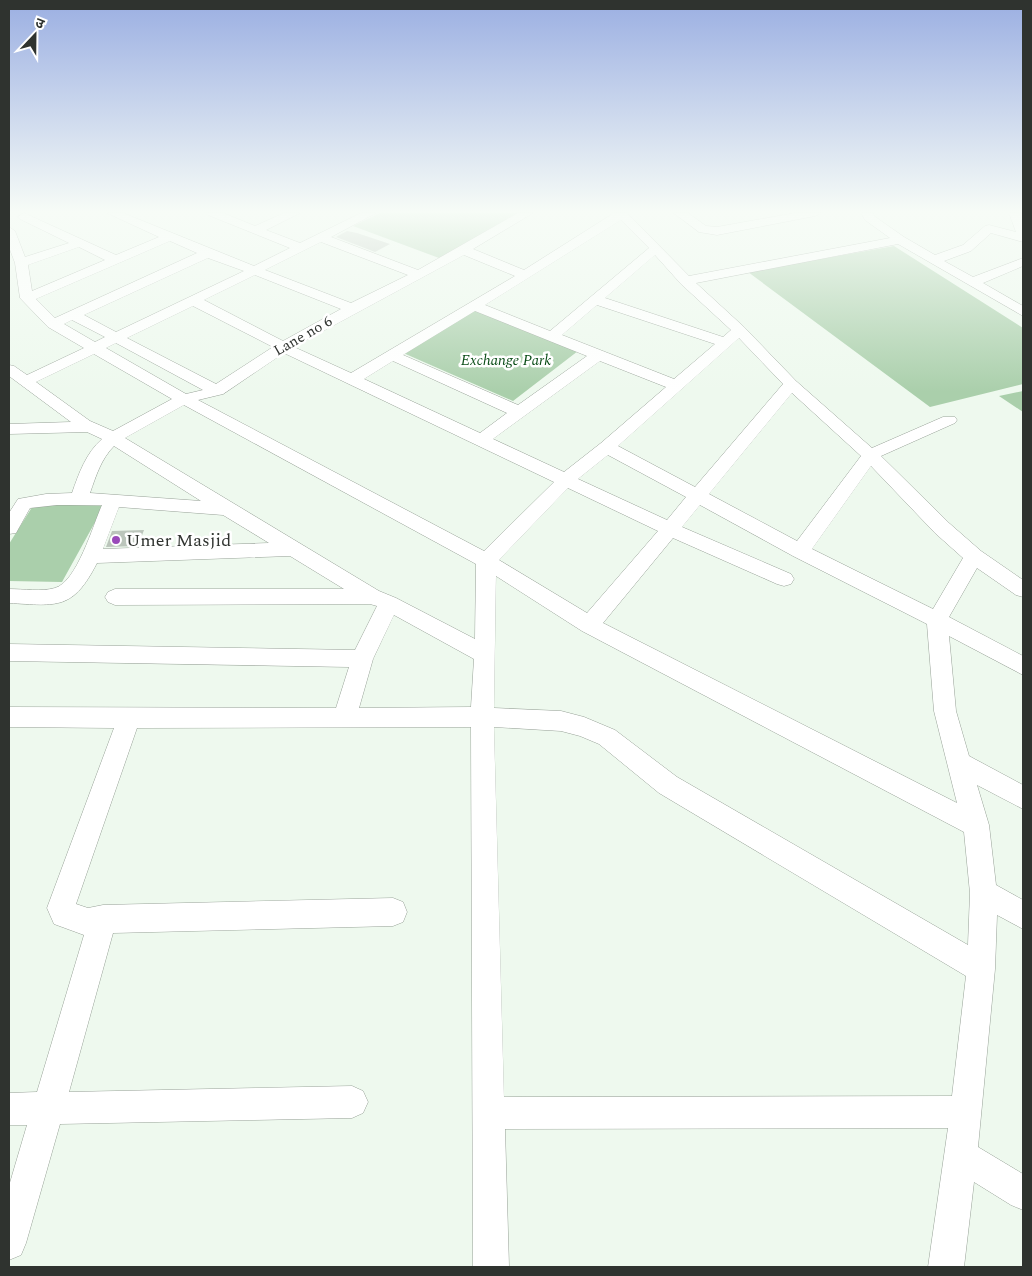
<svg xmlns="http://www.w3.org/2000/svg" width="1032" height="1276" font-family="Spectral,'Noto Sans Devanagari',serif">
<rect width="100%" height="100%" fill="#eef9ee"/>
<!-- green -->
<path fill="#aacfab" d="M380 213H519L439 258 353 226Z
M894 246 1023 328V384L930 407 748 272Z
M470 308 578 351 513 401 401 352Z
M1023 391V412L999 396Z
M34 504 104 506 62 582 9 581V544Z"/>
<!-- building -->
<path fill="#bbc5bb" d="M347 231 357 233 390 244 375 252 336 237Z
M144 530 138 546 106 547 112 531Z"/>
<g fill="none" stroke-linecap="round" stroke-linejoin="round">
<!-- minor casing -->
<g stroke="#98a298" stroke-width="1">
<path id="minor" d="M24 213 116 255 159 237 107 213H123L254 266 290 248 208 215 206 213H223L255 226 284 213H300L266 230 300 243 361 213H376L331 237 418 270 518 213H533L473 249 524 270 614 213H627L689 276 890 238 865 220 861 213H873L874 216 904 237 935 255 963 245 985 226 989 225 1016 232 1009 213H1021L1023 220V242L991 233 971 251 944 261 973 277 1023 258V266L983 283 1023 306V316L898 244 696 283 744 327 796 381 872 448 943 417H955L957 420 955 423 881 456 949 523 981 551 1023 580V597L1016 595 977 568 949 617 1023 656V675L949 636 956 711 969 756 1023 785V809L977 785 989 825 996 885 1023 900V929L997 915 995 969 978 1147 1023 1174V1210L1011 1205 974 1182 964 1267H928L948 1128 505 1129 509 1267H473L471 727 137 728 76 904 88 908 103 905 393 898 403 902 407 912 403 922 393 926 113 933 69 1092 352 1086 363 1091 368 1102 363 1113 352 1118 60 1124 26 1243 21 1255 9 1260V1186L27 1125H9V1093L37 1092 84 935 54 924 47 908 114 728 9 727V707L336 708 349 667 9 661V644L355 650 377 606 370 604 115 605 108 602 105 597 108 592 115 589H344L290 556 97 563C73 610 58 606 9 603V589C24 589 41 592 55 588 77 582 93 525 102 505H57L30 508 16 533 9 534V513L18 499 46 494 72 493C79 473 86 453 102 439L87 432 9 434V424L71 422 9 376V365L14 366 27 375 84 348 48 327 20 298 15 263 9 247V227L15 231 25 257 69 243 20 219 18 217ZM621 220 649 248 550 331 485 305ZM170 241 197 253 55 318 36 299ZM321 242 408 275 351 303 265 270ZM79 247 105 260 32 291 28 265ZM464 255 515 276 351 373 294 347ZM655 255 681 284 731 330 723 337 605 298ZM208 258 244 271 116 332 84 315ZM255 275 341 309 283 341 204 300ZM597 305 715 344 674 379 562 335ZM193 306 273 347 216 384 127 338ZM475 311 587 356 518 405 403 355ZM72 320 105 337 95 342 64 324ZM739 338 783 384 695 487 618 446ZM116 343 203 390 186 394 106 348ZM284 353 554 482 484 551 198 400 223 394ZM94 354 172 399 113 431 90 421 36 382ZM393 361 507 413 480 433 364 379ZM600 361 666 387 601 443 564 472 493 439ZM792 393 861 456 797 541 709 494ZM184 405 476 564 475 639 396 598 379 591 125 438ZM114 446 201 501 90 493C96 476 101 459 114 446ZM608 455 686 497 667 520 578 479ZM871 466 935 533 963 558 933 609 812 549ZM568 488 658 531 587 613 499 560ZM700 505 793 556 927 624 934 711 957 803 603 623 673 538 777 584 784 586 791 584 794 579 791 574 682 527ZM119 507 223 515 269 543 103 549ZM496 576 582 631 964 832 970 893 968 945 677 777 615 730 584 717 561 711 494 708ZM394 615 474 659 471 707 359 708 373 659ZM494 727 561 731 580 736 599 744 659 793 966 976 952 1096 504 1097Z
M674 213H688L706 226 717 227 795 213H821L815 216 717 235 699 232Z"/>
</g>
<!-- minor -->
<use href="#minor" fill="#fff" fill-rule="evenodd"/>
</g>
<!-- sky -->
<linearGradient id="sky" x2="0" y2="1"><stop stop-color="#9bafe2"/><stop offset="0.54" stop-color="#f7fcf7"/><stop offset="1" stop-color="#f7fcf7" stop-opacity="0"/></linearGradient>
<rect width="1032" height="392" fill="url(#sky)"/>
<!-- markers -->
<circle fill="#9a4aba" stroke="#fff" stroke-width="2" cx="116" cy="540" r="5"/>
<g text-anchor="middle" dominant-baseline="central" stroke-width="5" stroke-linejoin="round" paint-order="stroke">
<!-- far-street labels -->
<g font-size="15" fill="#2f332f" stroke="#fff">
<text transform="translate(303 336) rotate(-30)">Lane no 6</text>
</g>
<!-- far-park labels -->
<g font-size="15" font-style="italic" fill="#094c16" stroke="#fff">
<text x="506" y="360">Exchange Park</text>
</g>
<!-- poi labels -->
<g font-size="18" fill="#2f332f" stroke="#fff" text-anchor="start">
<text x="126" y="540">Umer Masjid</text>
</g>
</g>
<!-- border -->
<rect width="1032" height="1276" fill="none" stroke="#2f332f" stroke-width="20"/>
<!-- north arrow -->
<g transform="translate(35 35) rotate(22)" stroke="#ffffff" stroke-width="4" paint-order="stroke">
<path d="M0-4L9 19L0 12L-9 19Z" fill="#2f332f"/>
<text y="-8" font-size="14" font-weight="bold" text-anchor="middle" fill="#2f332f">उ</text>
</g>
</svg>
